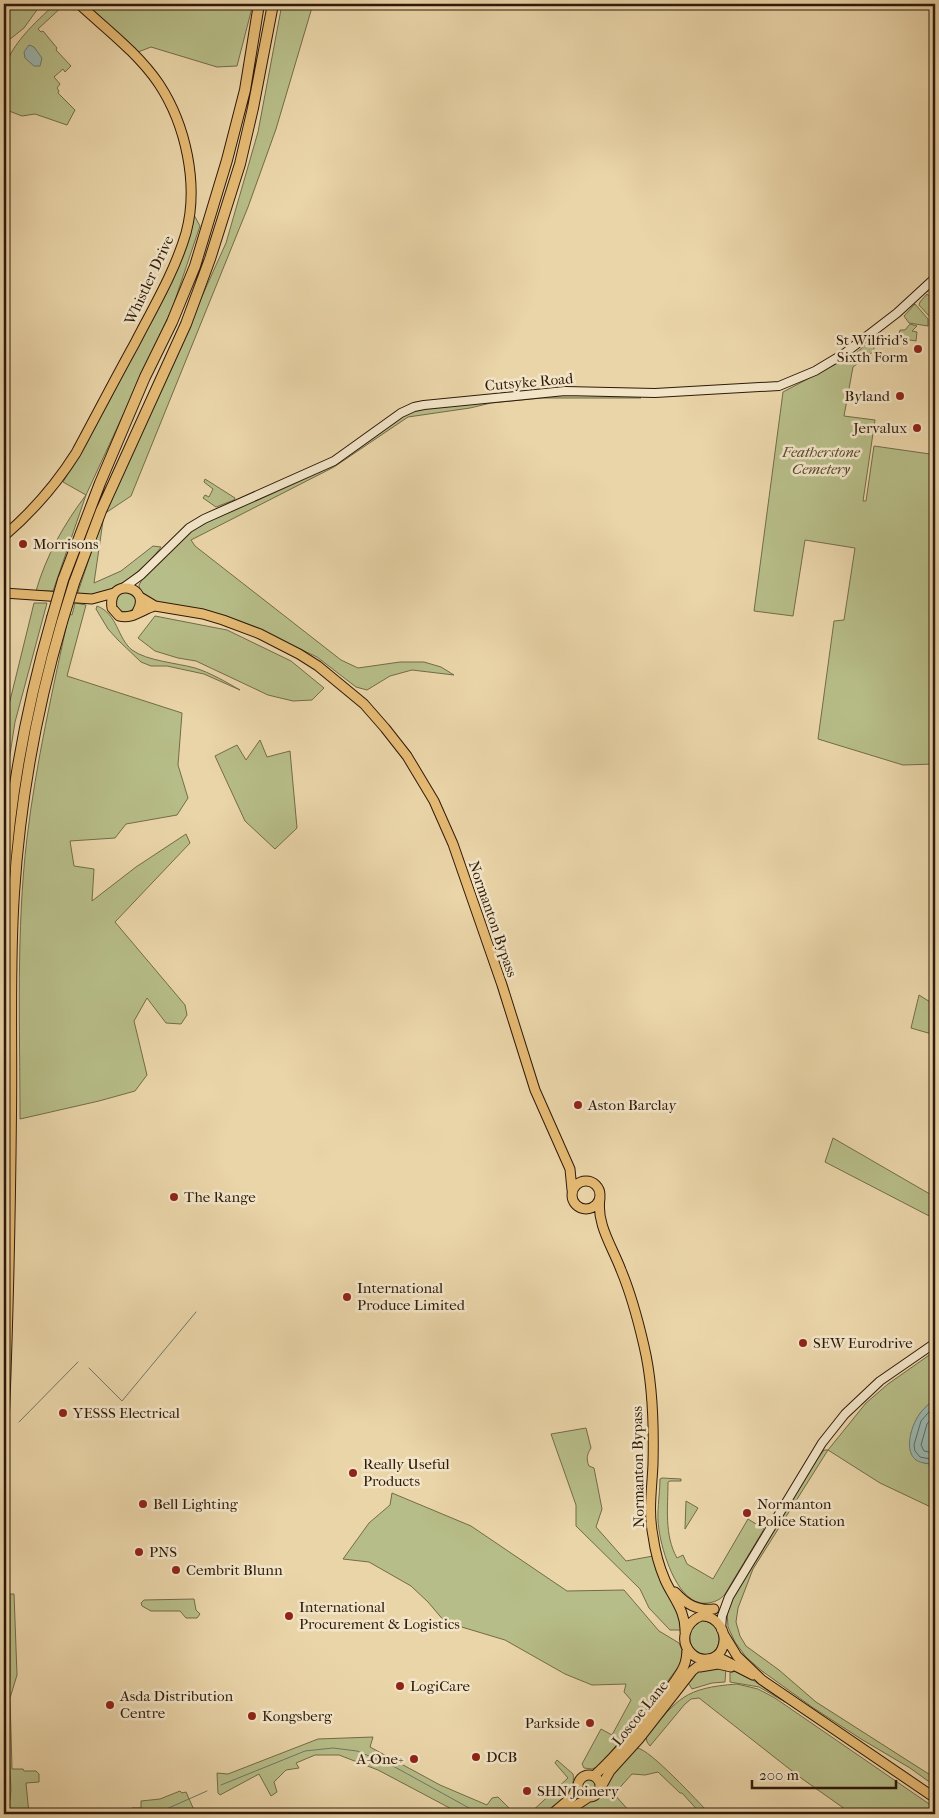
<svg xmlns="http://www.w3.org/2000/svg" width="939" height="1818" font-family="'IM FELL French Canon',serif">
<rect width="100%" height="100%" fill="#ead5a9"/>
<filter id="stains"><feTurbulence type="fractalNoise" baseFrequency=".004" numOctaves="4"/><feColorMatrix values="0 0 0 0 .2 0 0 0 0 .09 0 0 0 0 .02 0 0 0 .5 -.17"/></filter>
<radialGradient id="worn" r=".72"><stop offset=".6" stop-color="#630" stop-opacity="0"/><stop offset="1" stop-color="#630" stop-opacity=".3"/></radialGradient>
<!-- green -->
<path fill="#b7bd88" stroke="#736b48" d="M4 4H39V7L24 28 4 44Z
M55 4H65L38 29 41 32 43 31 57 48 56 50 71 66 65 72 63 69 54 77 60 84 57 88 59 91 58 93 75 110 67 125 35 114 22 116 4 109C4 97 2 85 4 73 8 46 36 22 55 4Z
M85 4H253L237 66 217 67 151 47 138 52Z
M282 4H313L276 129 248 207 131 496 104 514 94 583 121 571 153 546 161 547C147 567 117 591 93 595 88 595 82 595 77 595L104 514 226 243 258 132Z
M194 215 200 226 172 309 86 495 53 591H36C46 556 64 524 86 495L63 482C91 436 116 389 140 341 161 300 183 260 194 215Z
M927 294 935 303V323H931L930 317 919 305 920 302Z
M915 304 928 319V326L909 323 904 316Z
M910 324 917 326 912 331 917 332 916 341 898 338 900 330H905Z
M871 340 874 343V351L853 367 844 416 875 420 863 501H866L874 446 930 454V455L935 456V764L903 765 818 739 834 621 844 620 855 548 805 540 793 616 754 611 783 392 855 354Z
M566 393 639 396 641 398H542L491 403 470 408 408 417 334 467 191 540 195 546 341 660 358 668 400 662H424L441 667 454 675 412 670 390 676 367 690 356 687 317 657 273 636 227 618 192 608 149 601 140 592 139 585 142 580 174 543 190 529 339 459 414 409Z
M205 479 235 498 234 500 216 507 203 498 205 495 209 497 213 489 204 482Z
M116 602a10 10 0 1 1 20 0a10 10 0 1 1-20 0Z
M34 603H47L15 722 4 794V717H6Z
M75 603 86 605 67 676 182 713 178 765 188 798 177 815 126 824 115 838 70 841 74 866 94 869 92 901 136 867 186 834 190 843 115 922 185 1005 187 1015 181 1024 166 1023 147 998 134 1021 147 1075 135 1091 99 1101 20 1119C20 1026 16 931 27 838 36 763 53 688 69 614L72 615Z
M97 606C118 614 117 638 132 650 147 661 177 663 195 668 211 673 226 682 240 690L204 674 167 666H151L141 662 118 640 108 629 96 609Z
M155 616 227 630 291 661 324 688 312 700 293 701 268 695 196 661 178 658 155 651 138 638Z
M260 740 267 757 290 751 297 828 275 849 245 821 215 756 237 745 246 760Z
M919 995 935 1005V1035L911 1028Z
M833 1138 935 1197V1219L825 1162Z
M935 1351V1398L921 1412 911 1433 924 1463 935 1465V1509L880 1483 828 1450 753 1569 738 1608 736 1622 740 1636 746 1646 779 1670 816 1702 935 1778V1786L910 1768 861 1739 812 1707 762 1671 746 1657 735 1642 728 1627 727 1611 731 1601 806 1474 824 1450H828L866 1403 888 1384Z
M586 1428 591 1448C587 1454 586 1459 589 1466L594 1468 602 1509 596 1527 626 1561 653 1556C656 1566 658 1578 664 1587 675 1606 682 1605 681 1630H670L649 1608 640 1589 576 1526V1505L551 1434Z
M662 1478 681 1479V1481H670L668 1482C668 1507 664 1535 677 1558L683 1555 687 1564 713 1579 748 1519 764 1529 725 1594C720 1601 710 1604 701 1603 676 1599 662 1551 659 1530 656 1514 660 1495 660 1479Z
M392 1493 471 1526 567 1591 624 1590 659 1631 679 1643 682 1650 681 1663 651 1704 599 1766 592 1769 584 1768 582 1764 601 1729 612 1735 631 1700 624 1692 626 1684 592 1685 565 1674 505 1640 445 1622 428 1602 411 1586 369 1562 343 1559 369 1523 390 1505Z
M686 1501 698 1508 685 1529Z
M10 1594H14L17 1675 10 1698 12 1769H23L24 1771H36L39 1774V1782L26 1783 29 1814H8L11 1790 8 1727 10 1675Z
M194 1599 196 1610 200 1614 197 1618H186L180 1611H151L142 1606 141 1603 144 1600Z
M700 1620C731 1621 720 1667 698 1652 693 1649 690 1645 690 1639 688 1630 694 1626 700 1620Z
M726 1667 725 1682 712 1683 692 1689 687 1681 698 1670Z
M730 1669 747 1676 785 1702 759 1687 730 1682Z
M737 1684 758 1689 775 1698 935 1808V1814H852L801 1778 699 1698 691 1699 685 1704 650 1746 647 1742 646 1736C679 1698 684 1688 737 1684Z
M373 1737 370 1747 440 1785 487 1805 492 1798 498 1797 515 1814H461L378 1770 339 1755H315L296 1763 299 1768 286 1770 274 1782 277 1792 271 1796 259 1774 220 1795 218 1793 217 1773 228 1774 318 1739Z
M637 1748C650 1749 698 1802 710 1814H701L682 1793H680L658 1772 645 1775 632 1774 614 1794 632 1814H568L587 1801 595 1799 601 1795 609 1778Z
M557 1760 573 1774C577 1792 555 1804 543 1814H529L568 1778 555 1763Z
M582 1785a8 8 0 1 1 16 0a8 8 0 1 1-16 0Z
M180 1791 182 1793 186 1792 194 1810 185 1814H126L132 1813V1808H141V1801L160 1799Z"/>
<!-- water -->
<path fill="#9ab7b0" stroke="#6f786d" d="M29 45 34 47 42 58 40 66H34L25 58 24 52Z
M935 1398V1465C929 1463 922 1464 916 1460 903 1450 912 1423 921 1412 925 1407 931 1402 935 1398Z"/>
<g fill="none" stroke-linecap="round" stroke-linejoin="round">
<!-- shore -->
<path stroke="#64685c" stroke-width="1" d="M935 1405 921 1421 914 1445 915 1451 920 1457 935 1460
M935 1414 927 1424 921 1445 924 1451 935 1453"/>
<!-- stream -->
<path stroke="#6f786d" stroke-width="1" d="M89 1368 122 1401 196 1312
M19 1422 78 1362
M221 1785 305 1751 333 1748 357 1751 393 1766 480 1814
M155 1814 207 1791"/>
<!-- secondary casing -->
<g stroke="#2f1909" stroke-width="10">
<path id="secondary" d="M123 588 141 575 189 528 204 519 334 461 401 413 414 407 424 405 565 391 655 393 779 386 815 371 845 353 897 313 935 278
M721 1629 722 1616 729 1597 822 1443 845 1414 880 1381 935 1343"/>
</g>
<!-- primary casing -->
<g stroke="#2f1909" stroke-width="11">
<path id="primary" d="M4 536C31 513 57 483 76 453 96 416 115 379 135 343 153 308 175 271 186 233 199 185 186 125 159 84 138 53 106 29 79 4
M4 593 92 599 114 593
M140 597 155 606 203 614 223 620 260 634 299 654 318 666 364 704 385 728 407 756 434 801 453 844 502 985 535 1090 570 1169 572 1190
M137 612C153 586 107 576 112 608L119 616C132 620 143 609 155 606
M572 1195a14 14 0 1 1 28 0a14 14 0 1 1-28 0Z
M600 1198C596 1224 612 1246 621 1270 631 1294 638 1320 644 1346 653 1384 654 1425 653 1464 652 1488 648 1511 653 1536 655 1551 659 1566 665 1580 673 1598 686 1611 685 1632
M675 1592C686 1604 697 1611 714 1609
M701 1616C717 1615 729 1633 722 1649 717 1661 700 1662 692 1654 678 1641 686 1622 701 1616Z
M723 1633 737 1656 762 1680 935 1798
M716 1656 753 1675
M700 1667 718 1664 731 1667
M578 1786a11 11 0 1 1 22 0a11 11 0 1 1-22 0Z
M594 1776C621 1751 643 1723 665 1695 671 1686 680 1676 684 1666 687 1659 687 1654 687 1647
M600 1789 610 1771 639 1739 692 1671 707 1659
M552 1814 572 1797 578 1785
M563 1814 589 1797"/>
</g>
<!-- highway casing -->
<g stroke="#2f1909" stroke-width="12">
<path id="highway" d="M63 580 100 483 145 377 172 322 195 266 227 160 245 90 259 4
M74 583 101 511 186 324 210 259 240 164 253 108 273 4
M4 883C10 793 27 705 52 618
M4 1413C8 1313 10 1213 11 1113 12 1040 9 966 14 893 20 801 36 711 62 622"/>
</g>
<!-- secondary -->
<use href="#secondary" stroke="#f1e4c7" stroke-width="8"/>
<!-- primary -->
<use href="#primary" stroke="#e5ba74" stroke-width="9"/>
<!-- highway -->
<use href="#highway" stroke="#e5ba74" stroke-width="10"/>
<!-- highway-bridge casing -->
<g stroke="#2f1909" stroke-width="12" stroke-linecap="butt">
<path id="highway-bridge" d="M52 618 63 580
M62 622 74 583"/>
</g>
<!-- highway-bridge -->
<use href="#highway-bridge" stroke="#e5ba74" stroke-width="10"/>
</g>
<!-- markers -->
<g fill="#8f2418" stroke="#f1e4c7" stroke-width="2">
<circle cx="918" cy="349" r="5"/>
<circle cx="900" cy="396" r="5"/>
<circle cx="917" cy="428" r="5"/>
<circle cx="23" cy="544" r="5"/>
<circle cx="578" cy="1105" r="5"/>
<circle cx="174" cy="1197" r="5"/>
<circle cx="347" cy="1297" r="5"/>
<circle cx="803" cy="1343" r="5"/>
<circle cx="63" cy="1413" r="5"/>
<circle cx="353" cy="1473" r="5"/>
<circle cx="143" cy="1504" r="5"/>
<circle cx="747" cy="1513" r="5"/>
<circle cx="139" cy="1552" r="5"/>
<circle cx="176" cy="1570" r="5"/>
<circle cx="289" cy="1616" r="5"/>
<circle cx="400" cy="1686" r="5"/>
<circle cx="110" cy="1705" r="5"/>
<circle cx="252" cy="1716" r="5"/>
<circle cx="590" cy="1723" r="5"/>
<circle cx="476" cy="1757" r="5"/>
<circle cx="414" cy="1759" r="5"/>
<circle cx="527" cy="1791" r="5"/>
</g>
<g text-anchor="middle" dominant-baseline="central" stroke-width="5" stroke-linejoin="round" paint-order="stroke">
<!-- street labels -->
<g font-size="15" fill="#2f1909" stroke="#f1e4c7">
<text transform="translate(149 280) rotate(-65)">Whistler Drive</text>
<text transform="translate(529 382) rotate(-5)">Cutsyke Road</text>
<text transform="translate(493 919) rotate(71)">Normanton Bypass</text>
<text transform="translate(638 1467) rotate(-91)">Normanton Bypass</text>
<text transform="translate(640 1713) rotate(-51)">Loscoe Lane</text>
</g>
<!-- poi labels -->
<g font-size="15" fill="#2f1909" stroke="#f1e4c7" text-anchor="start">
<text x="908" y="340" text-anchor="end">St Wilfrid's<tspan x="908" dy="17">Sixth Form</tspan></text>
<text x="890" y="396" text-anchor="end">Byland</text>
<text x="907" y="428" text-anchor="end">Jervalux</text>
<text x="33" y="544">Morrisons</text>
<text x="588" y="1105">Aston Barclay</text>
<text x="184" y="1197">The Range</text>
<text x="357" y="1288">International<tspan x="357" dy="17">Produce Limited</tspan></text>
<text x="813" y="1343">SEW Eurodrive</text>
<text x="73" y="1413">YESSS Electrical</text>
<text x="363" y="1464">Really Useful<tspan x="363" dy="17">Products</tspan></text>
<text x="153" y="1504">Bell Lighting</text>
<text x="757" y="1504">Normanton<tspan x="757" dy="17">Police Station</tspan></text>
<text x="149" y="1552">PNS</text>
<text x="186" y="1570">Cembrit Blunn</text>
<text x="299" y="1607">International<tspan x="299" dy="17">Procurement &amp; Logistics</tspan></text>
<text x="410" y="1686">LogiCare</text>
<text x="120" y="1696">Asda Distribution<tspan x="120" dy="17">Centre</tspan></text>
<text x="262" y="1716">Kongsberg</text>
<text x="580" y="1723" text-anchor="end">Parkside</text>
<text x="486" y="1757">DCB</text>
<text x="404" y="1759" text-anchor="end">A-One+</text>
<text x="537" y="1791">SHN Joinery</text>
</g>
<!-- park labels -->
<g font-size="15" font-style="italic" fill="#584a2f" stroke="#f1e4c7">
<text x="821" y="452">Featherstone<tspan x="821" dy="17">Cemetery</tspan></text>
</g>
</g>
<!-- margin -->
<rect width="939" height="1818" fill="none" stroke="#ead5a9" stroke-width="20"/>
<rect x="5" y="5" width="929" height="1808" fill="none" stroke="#2f1909" stroke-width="2.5"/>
<rect x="10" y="10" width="919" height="1798" fill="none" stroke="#2f1909"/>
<!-- scale -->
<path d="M752 1780v8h144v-8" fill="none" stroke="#2f1909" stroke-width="2.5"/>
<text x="759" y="1780" font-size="15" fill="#2f1909" stroke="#f1e4c7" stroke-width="4" paint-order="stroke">200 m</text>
<rect width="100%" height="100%" filter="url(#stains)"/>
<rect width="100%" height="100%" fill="url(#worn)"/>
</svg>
